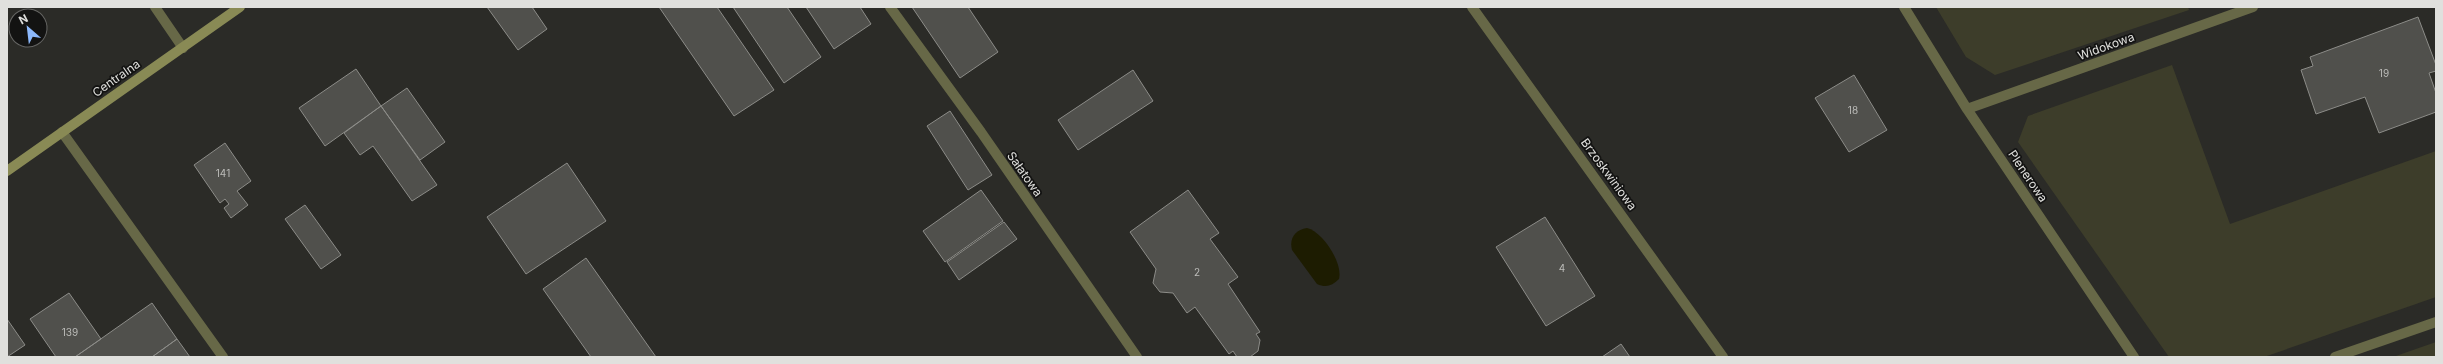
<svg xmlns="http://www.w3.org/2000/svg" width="2443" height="364" font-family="Inter,sans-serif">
<rect width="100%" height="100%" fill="#2b2b27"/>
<!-- green -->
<path fill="#3d3d2a" d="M1936 7H2188L2189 10 1995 75 1966 57Z
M2172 65 2230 224 2436 151V297L2264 357H2169L2018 142 2028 116Z
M2436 342V357H2393Z"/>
<!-- water -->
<path fill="#1d1c01" d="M1307 228C1323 232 1343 263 1339 279 1332 286 1326 288 1317 284L1292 250C1289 238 1295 230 1307 228Z"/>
<!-- building -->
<path fill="#50504c" stroke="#8c8c88" d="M487 7H532L547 29 518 50Z
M659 7H717L774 90 734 116Z
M733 7H787L821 57 784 83Z
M806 7H860L871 24 834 49Z
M912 7H968L998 52 960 78Z
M2418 17 2436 65V71L2429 73 2436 93V112L2379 133 2365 97 2316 114 2301 70 2313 66 2310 57Z
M356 69 381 106 325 146 299 108Z
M1133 70 1153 101 1078 150 1058 120Z
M1854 75 1887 130 1849 152 1815 98Z
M407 88 445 142 420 160 381 106Z
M381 106 437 185 412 201 373 146 360 155 344 133Z
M950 111 992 175 968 190 927 126Z
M225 143 251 181 237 191 248 205 231 218 224 208 229 204 225 199 220 203 194 165Z
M567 163 606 221 526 274 487 217Z
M981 190 1003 221 945 262 923 231Z
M1188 190 1219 233 1210 239 1238 277 1228 284 1260 332 1256 334 1260 340 1258 351 1250 357H1237L1233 351 1229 354 1195 307 1187 313 1173 293 1160 292 1153 283 1156 269 1130 232Z
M305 205 341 255 321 269 285 219Z
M1545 217 1595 296 1546 326 1496 247Z
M1004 222 1017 239 959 280 947 262Z
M586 258 656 357H591L543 289Z
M69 293 101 339 75 357H56L30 319Z
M152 303 177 339 152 357H75Z
M7 319 25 345 7 357Z
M177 339 190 357H152Z
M1621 344 1630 357H1602Z"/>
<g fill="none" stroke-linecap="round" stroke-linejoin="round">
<!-- lane -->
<path stroke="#676847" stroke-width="10" d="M62 132 223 357"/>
<!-- street -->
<path stroke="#676847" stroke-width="10" d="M155 7 183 48
M890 7 981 132 1137 357
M1472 7 1723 357
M1904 7 1967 109 2134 357
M1967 109 2253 7
M2335 357 2436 322"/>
<!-- secondary -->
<path stroke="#898a55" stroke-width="10" d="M7 171 240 7"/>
</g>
<g text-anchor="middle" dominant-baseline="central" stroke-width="3.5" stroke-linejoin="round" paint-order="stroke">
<!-- number labels -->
<g font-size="10" fill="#bcbcb9">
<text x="2384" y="73">19</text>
<text x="1853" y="110">18</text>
<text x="223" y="173">141</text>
<text x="1562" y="268">4</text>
<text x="1197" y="272">2</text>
<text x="70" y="332">139</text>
</g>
<!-- street labels -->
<g font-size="12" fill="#e0e0dd" stroke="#131312">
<text transform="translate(2106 46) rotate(-20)">Widokowa</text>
<text transform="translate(116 78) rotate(-35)">Centralna</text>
<text transform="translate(1025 174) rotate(55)">Sałatowa</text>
<text transform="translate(1609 174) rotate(54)">Brzoskwiniowa</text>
<text transform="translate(2028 176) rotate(56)">Plenerowa</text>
</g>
</g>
<!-- border -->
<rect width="2443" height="364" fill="none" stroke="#e0e0dd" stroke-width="16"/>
<!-- north arrow -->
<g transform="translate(28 28) rotate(332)"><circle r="19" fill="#131312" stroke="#656563"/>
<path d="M0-3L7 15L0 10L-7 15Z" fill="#8db9fc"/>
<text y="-6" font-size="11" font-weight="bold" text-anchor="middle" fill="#e0e0dd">N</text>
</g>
</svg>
